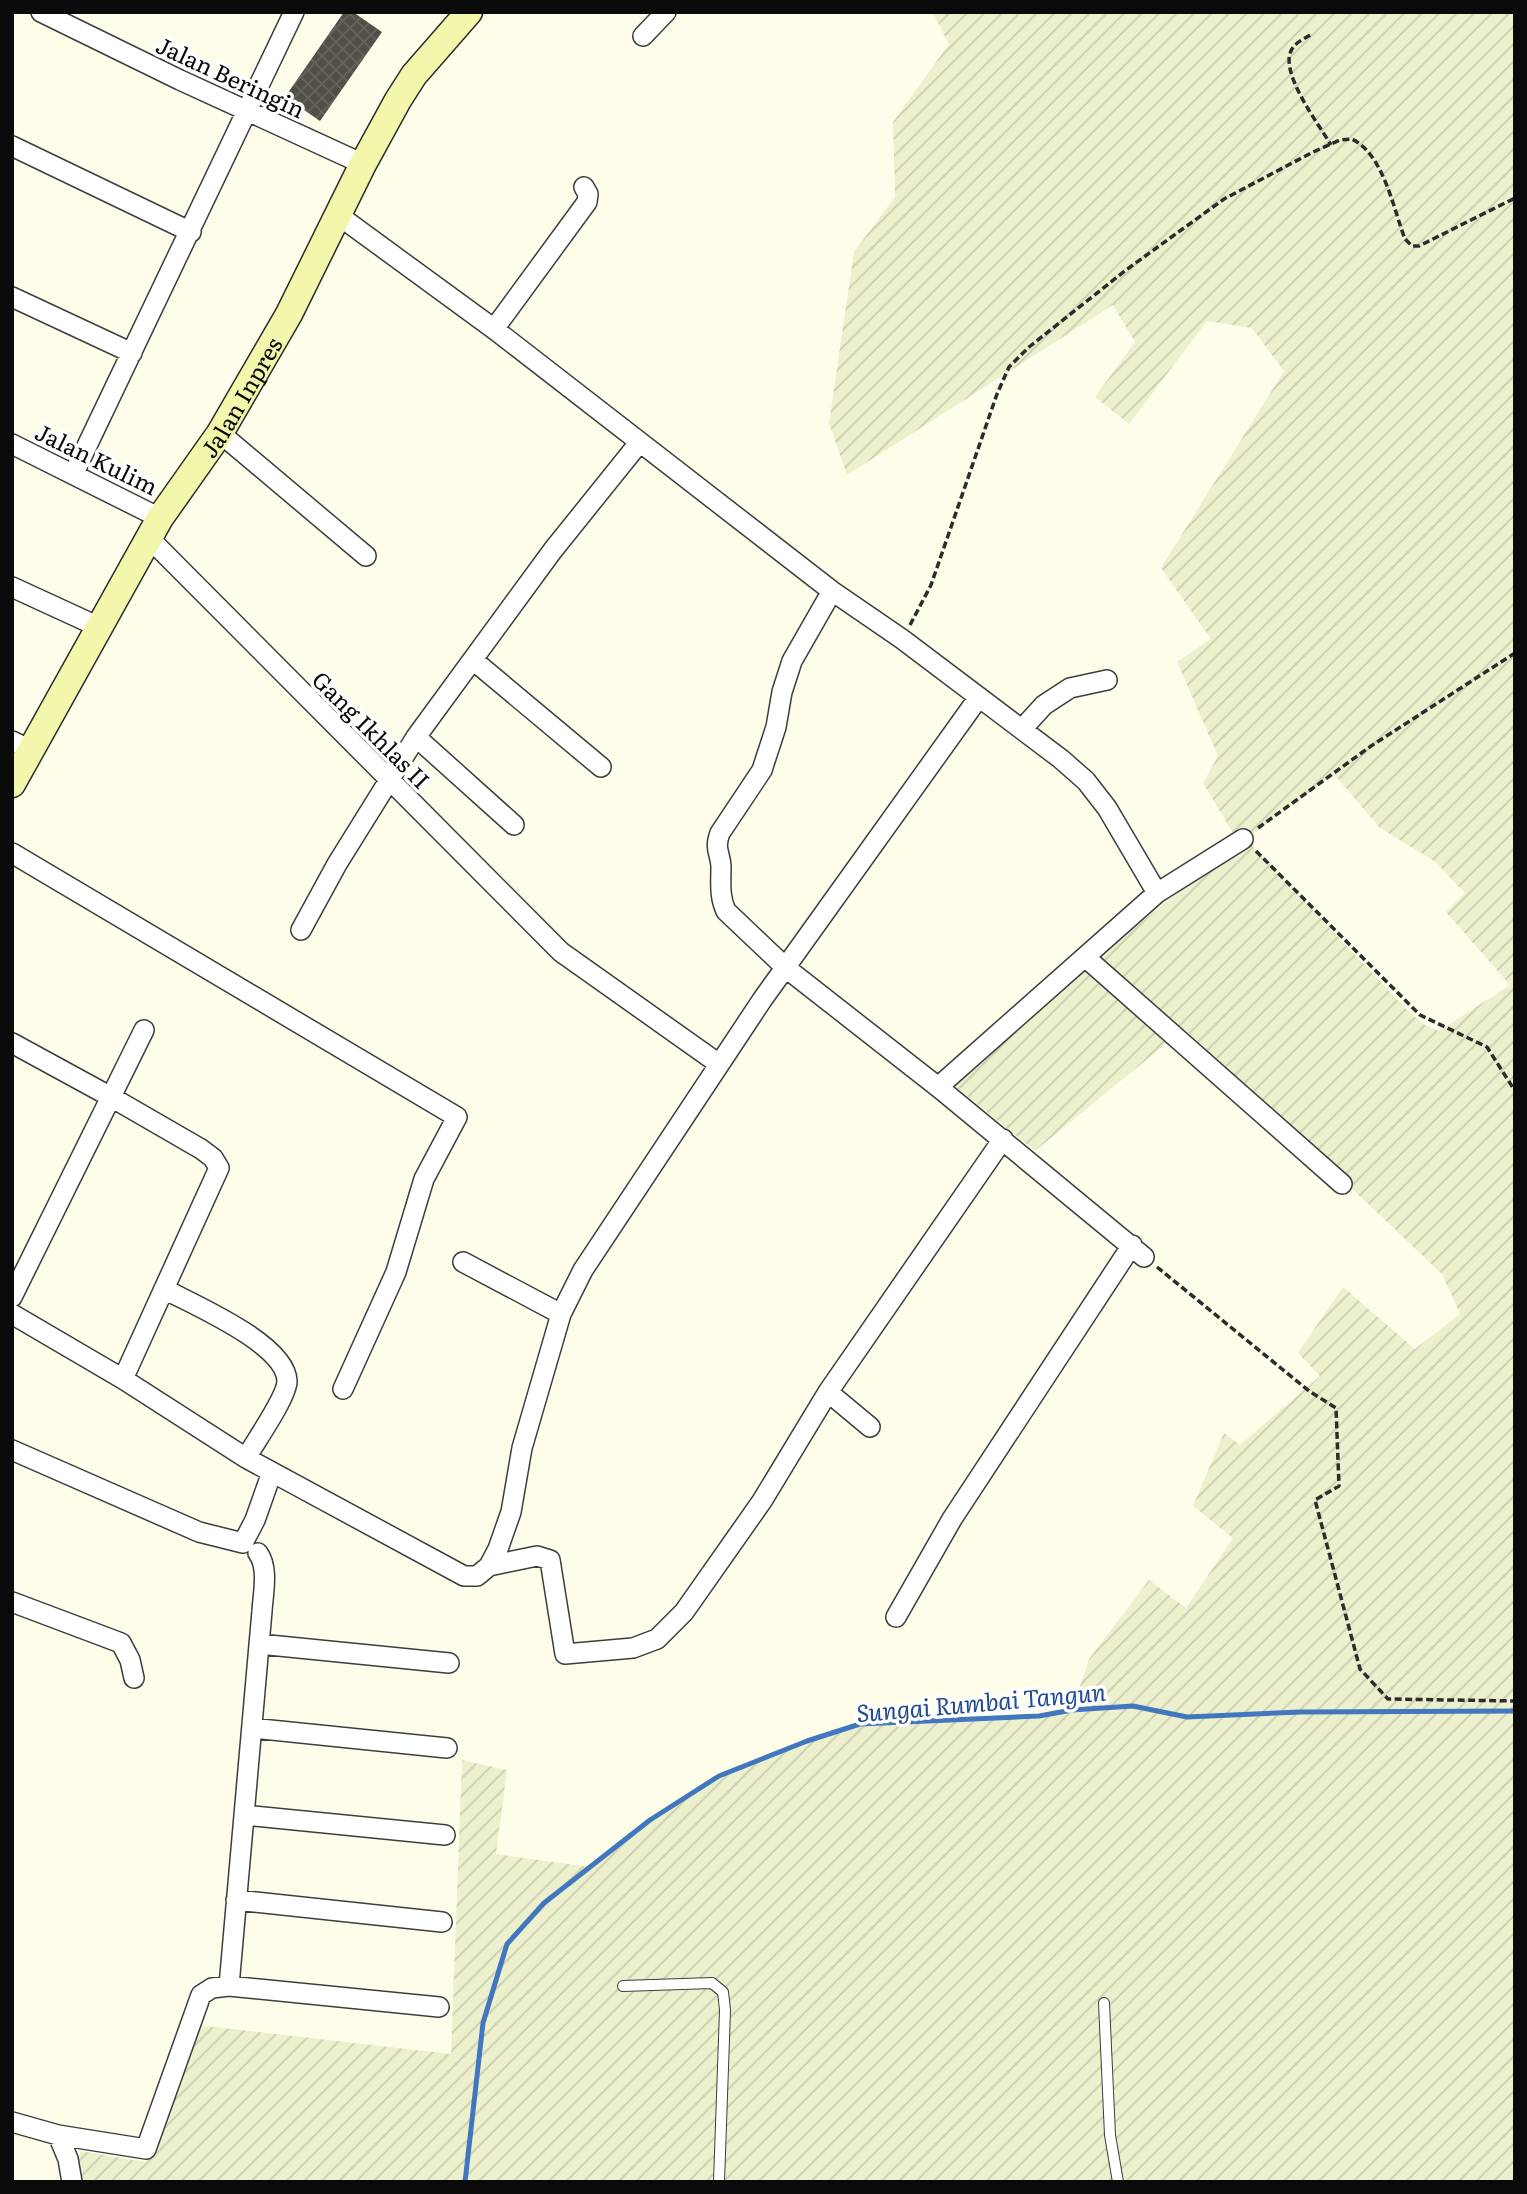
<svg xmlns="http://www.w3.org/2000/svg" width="1527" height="2194" font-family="Literata,serif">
<defs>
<pattern id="farmland-furrows" width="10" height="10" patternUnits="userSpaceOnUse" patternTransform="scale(1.75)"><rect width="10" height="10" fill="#edf0cd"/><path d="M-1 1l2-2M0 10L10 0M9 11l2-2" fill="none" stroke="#caccaf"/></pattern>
<pattern id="building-cross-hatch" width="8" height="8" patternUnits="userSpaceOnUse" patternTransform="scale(1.75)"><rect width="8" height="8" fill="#524e48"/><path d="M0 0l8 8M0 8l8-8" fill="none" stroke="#66635e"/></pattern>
</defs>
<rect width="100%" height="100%" fill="#fdfdea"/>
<!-- farmland -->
<path fill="url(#farmland-furrows)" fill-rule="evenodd" d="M932 12H1515V2182H74V2169L81 2151 146 2162 188 2024 451 2054 462 1760 507 1770 496 1854 590 1867 650 1820 719 1776 807 1741 860 1724 1039 1716 1072 1710 1089 1659 1149 1580 1186 1608 1233 1538 1193 1506 1224 1433 1240 1445 1320 1376 1298 1353 1343 1287 1415 1349 1460 1314 1442 1274 1184 1029 1035 1151 950 1082 1102 954 1239 843 1203 783 1218 756 1177 662 1211 639 1161 568 1284 371 1252 328 1207 321 1129 424 1095 397 1135 342 1113 305 847 475 829 423 854 252 895 197 893 122 949 44ZM1334 774 1380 828 1434 861 1465 893 1446 912 1510 985 1439 1031 1425 1025 1409 1012 1246 839Z"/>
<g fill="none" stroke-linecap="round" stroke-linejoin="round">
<!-- stream -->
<path stroke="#4177bf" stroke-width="5" d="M465 2182 483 2023 507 1944 544 1903 590 1867 650 1820 719 1776 807 1741 860 1724 1039 1716 1072 1710 1133 1706 1187 1717 1301 1712 1515 1711"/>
</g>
<!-- building -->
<path fill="url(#building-cross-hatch)" d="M344 12H353L382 32 320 121 285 97Z"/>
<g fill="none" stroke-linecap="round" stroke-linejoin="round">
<!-- lane casing -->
<g stroke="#3d3d3d" stroke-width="12">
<path id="lane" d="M623 1986 712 1983 723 1992 725 2010 719 2182
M1104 2003 1110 2135 1118 2182"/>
</g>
<!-- street casing -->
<g stroke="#3d3d3d" stroke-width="22">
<path id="street" d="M41 12 180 80 363 164
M643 36 666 12
M12 146 191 232
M338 215 494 329 832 591 902 639 1061 759 1086 781 1107 808 1157 893
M12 297 132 353
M494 329 587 202 588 194 584 187
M220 433 366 556
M12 444 160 518
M74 473 294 12
M149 538 561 952 719 1064
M12 587 99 627
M832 591 792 661 782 692 776 727 762 770 720 833C714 849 720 852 721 866 721 883 719 896 726 911L786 968 938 1087 1144 1257
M473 660 601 767
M1022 729 1044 705 1070 688 1107 680
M416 737 514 825
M12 741 31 750
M12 853 457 1117 424 1179 396 1272 343 1389
M301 930 337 864 416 737 553 550 639 443
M1085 957 1342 1184
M12 1043 111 1097 201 1149 213 1158 219 1168 123 1379
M938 1087 1157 893 1243 839
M463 1262 561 1314
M164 1289C194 1305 286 1344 287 1381 287 1397 255 1442 246 1458
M12 1297 144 1030
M12 1314 123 1379 246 1458 464 1576H477L489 1566 498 1549 511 1512 522 1448 561 1314 583 1270 762 1000 979 697
M828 1392 870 1427
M12 1450 199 1532 243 1543 255 1520 272 1472
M489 1566 537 1556 550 1560 565 1654 633 1648 657 1639 684 1612 762 1501 828 1392 1003 1139
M12 1602 121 1643 130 1660 134 1678
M896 1617 952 1519 1132 1245
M259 1644 449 1663
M252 1728 447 1748
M244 1815 445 1835
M236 1900 442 1922
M229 1986 262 1611C263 1594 269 1568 258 1553
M12 2122 58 2135 146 2149 201 1995 212 1988 229 1986 439 2007
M58 2135 68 2159 72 2182"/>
</g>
<!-- secondary casing -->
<g stroke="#2c2c2c" stroke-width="29">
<g id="secondary">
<path id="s1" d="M12 784 160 518 220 433 289 314 363 164 398 100 414 75 469 12"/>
</g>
</g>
<!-- path -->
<path stroke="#2c2c2c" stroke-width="3.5" stroke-dasharray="7 3.5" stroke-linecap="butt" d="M1310 35C1304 39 1296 42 1292 49 1278 71 1318 123 1331 145
M910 625 931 585 997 394 1009 367 1029 347 1126 270 1224 199 1313 152 1340 140 1352 139C1384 155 1393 208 1405 239L1412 246H1419L1515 198
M1258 828 1371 746 1515 653
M1256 851 1420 1015 1487 1047 1515 1091
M1157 1267 1309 1391 1336 1408 1339 1486 1315 1500 1360 1669 1388 1699 1515 1701"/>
<!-- lane -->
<use href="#lane" stroke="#fff" stroke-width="10"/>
<!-- street -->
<use href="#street" stroke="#fff" stroke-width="19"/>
<!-- secondary -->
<use href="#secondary" stroke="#f2f7ab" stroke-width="26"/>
</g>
<g text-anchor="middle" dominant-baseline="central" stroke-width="7" stroke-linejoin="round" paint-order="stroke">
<!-- street labels -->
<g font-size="23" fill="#0a0a0a" stroke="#fff">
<text transform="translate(231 76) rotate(25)">Jalan Beringin</text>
<text stroke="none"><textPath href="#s1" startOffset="450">Jalan Inpres</textPath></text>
<text transform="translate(97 458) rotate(26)">Jalan Kulim</text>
<text transform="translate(372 729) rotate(45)">Gang Ikhlas II</text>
</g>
<!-- water labels -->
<g font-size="24" font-style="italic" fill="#214b8f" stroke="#fff">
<text transform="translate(981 1701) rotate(-5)">Sungai Rumbai Tangun</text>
</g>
</g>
<!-- border -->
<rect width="1527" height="2194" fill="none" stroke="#0a0a0a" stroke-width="28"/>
</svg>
